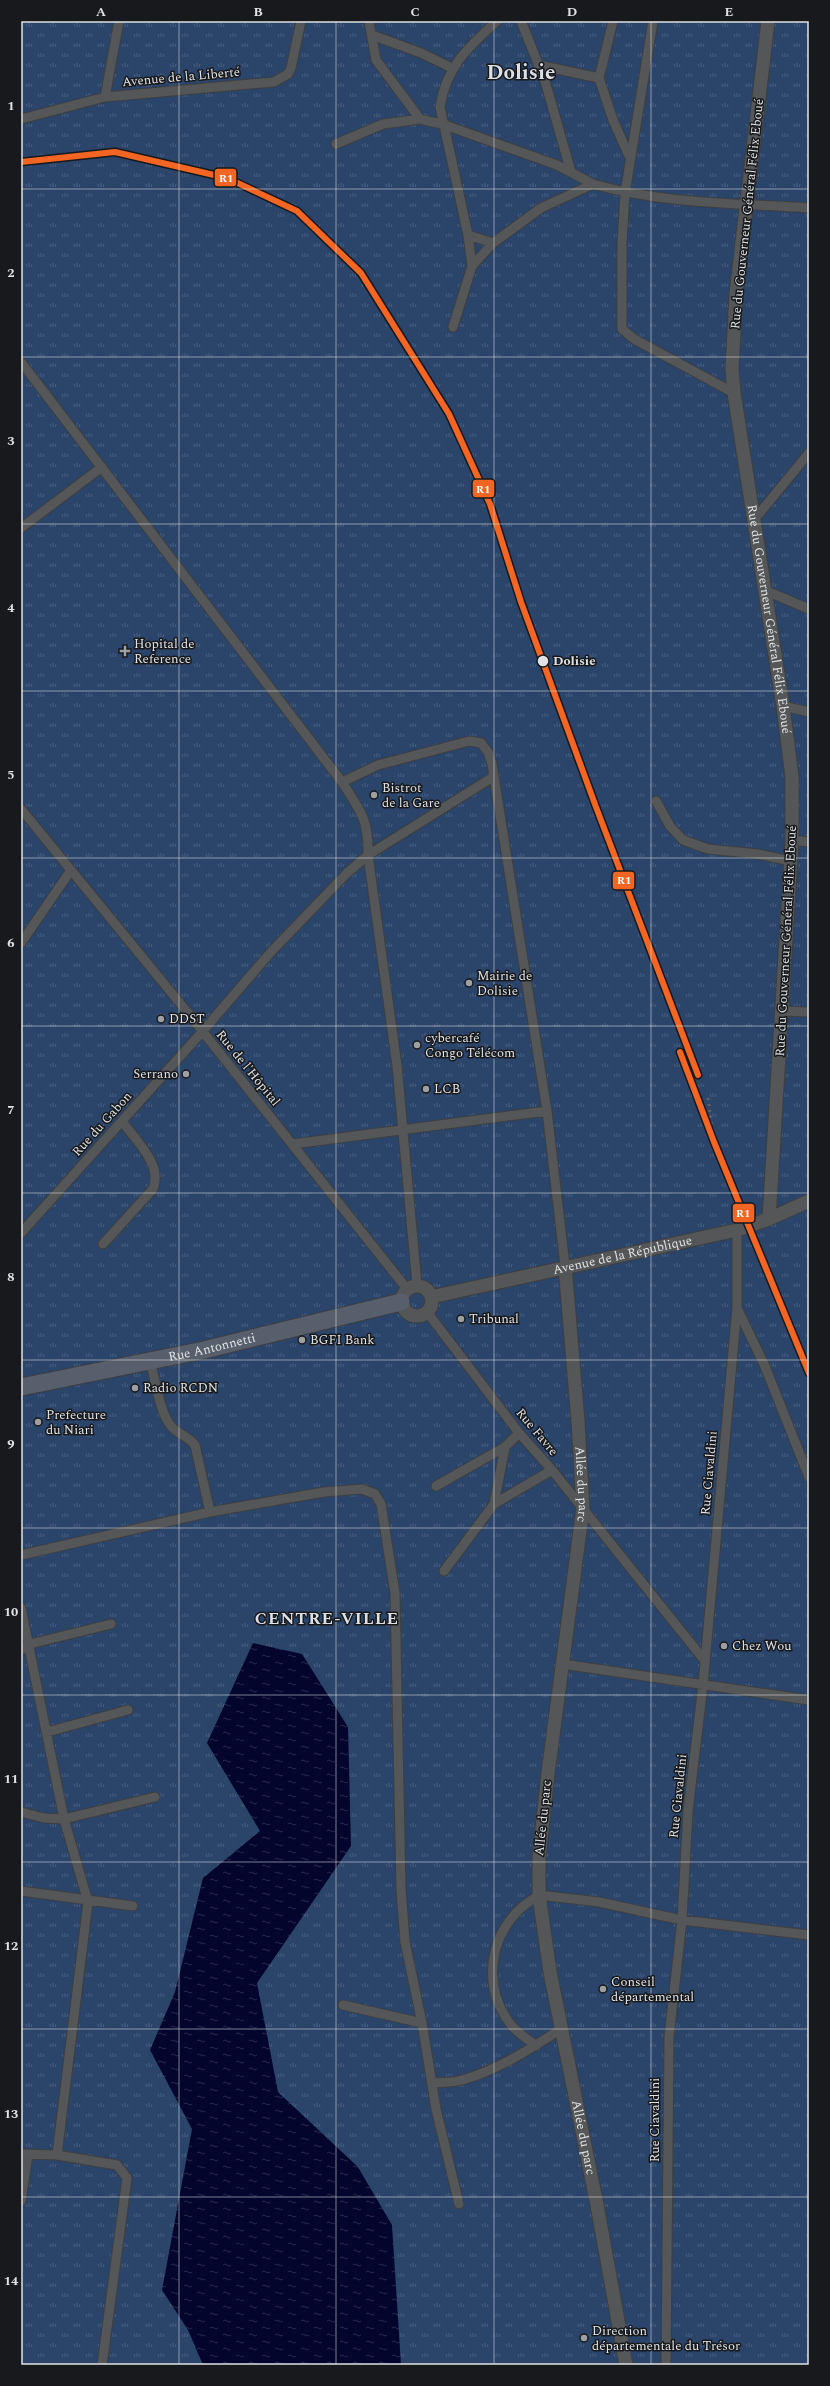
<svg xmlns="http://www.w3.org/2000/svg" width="830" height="2386" font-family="Spectral,serif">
<defs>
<pattern id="grass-tufts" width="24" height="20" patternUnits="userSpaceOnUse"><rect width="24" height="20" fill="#2a446a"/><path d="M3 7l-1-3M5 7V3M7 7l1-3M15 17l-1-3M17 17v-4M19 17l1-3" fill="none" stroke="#495f7f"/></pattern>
<pattern id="water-ripples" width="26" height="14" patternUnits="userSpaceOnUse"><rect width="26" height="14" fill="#03052d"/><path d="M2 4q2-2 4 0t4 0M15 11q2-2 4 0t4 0" fill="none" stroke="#27294b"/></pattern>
</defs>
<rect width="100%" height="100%" fill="#212325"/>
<!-- grass -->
<path fill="url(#grass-tufts)" d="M21 21H809V2365H21Z"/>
<!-- water -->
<path fill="url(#water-ripples)" d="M253 1643 302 1654 348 1727 351 1846 257 1983 278 2092 358 2167 392 2225 401 2365H203L188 2330 162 2290 192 2129 150 2050 175 1992 203 1878 260 1831 207 1743Z"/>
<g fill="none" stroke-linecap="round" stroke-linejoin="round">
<!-- street casing -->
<g stroke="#3e3f41" stroke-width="11">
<path id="street" d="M369 21 376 60 420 119
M521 21 545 81 571 172
M613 21 599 78 613 120 629 156
M653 21 625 193 622 243V329L634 339 734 393
M372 35 421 53 452 68
M538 65 599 78
M105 97 119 21
M21 119 105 97 274 82 288 74 291 68 301 21
M336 144 383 124 420 119 445 125 557 165 593 184
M468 235 493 243
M472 266 468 235 440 107C446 67 468 47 497 21
M453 327 472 266 493 243 541 208 593 184C662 204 737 203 809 208
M21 362 342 782C360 810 369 820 368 855L397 1066 417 1285
M753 521 809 453
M21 528 102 467
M764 590 809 609
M783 706 809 712
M342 782 378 765 469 741 481 743 488 752 492 764 547 1111 565 1266
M656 801 670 826 683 840 708 849 758 854 790 861
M21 809 188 1013 407 1289
M792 840 809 842
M21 943 71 870
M782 1011 809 1012
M293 1144 547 1111
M21 1233 202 1032 270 953 347 873 368 855 493 777
M103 1244 153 1189C163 1165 136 1141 122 1121
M737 1308 764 1364 809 1477
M427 1312 519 1433 552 1470 705 1661
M150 1361C155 1378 160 1414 171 1426 177 1434 188 1436 195 1445L210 1512
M436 1486 505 1447
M494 1504 505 1447 519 1433
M21 1555 210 1512 324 1492 362 1489 375 1494 381 1504 395 1593 401 1889 405 1942 422 2023 436 2109 459 2204
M444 1571 494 1504 552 1470
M21 1608 64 1819 88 1902 57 2155
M21 1650 30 1644 111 1624
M562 1664 809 1700
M47 1732 128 1710
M21 1812 44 1818 64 1819 155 1797
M21 1891 133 1906
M343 2005 422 2023
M536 2046C528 2039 519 2034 512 2026 484 1992 487 1943 517 1912 523 1905 532 1900 539 1895L599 1902 682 1920 809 1935
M432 2083C441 2082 453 2083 462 2080 498 2070 530 2049 561 2029
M21 2154 57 2155 117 2165 127 2178 102 2365
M21 2201 28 2155
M666 2365 669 2037 682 1920 688 1811 703 1685 737 1307V1230"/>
</g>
<!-- secondary casing -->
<g stroke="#3e3f41" stroke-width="15">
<g id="secondary">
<path id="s1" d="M768 21 736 294 732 369 734 393 783 706 792 777V840L769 1219"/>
<path id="s2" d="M565 1266 578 1421 583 1508 548 1773 539 1858V1895L550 1972 597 2205 626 2365"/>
<circle cx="417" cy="1301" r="15"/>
<path id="s3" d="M431 1297 737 1230 769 1219 809 1201"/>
</g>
</g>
<!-- highway casing -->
<g stroke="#3e3f41" stroke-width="19">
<g id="highway">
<path id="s4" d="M21 1387 204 1350 401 1302"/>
</g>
</g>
<!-- street -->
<use href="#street" stroke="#555657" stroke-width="9"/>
<!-- secondary -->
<use href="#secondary" stroke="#555657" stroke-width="13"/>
<!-- highway -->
<use href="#highway" stroke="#575f6c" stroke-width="17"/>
<!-- rail -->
<path stroke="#616162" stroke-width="3" stroke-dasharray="2 4" stroke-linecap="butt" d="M504 551 596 807 698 1075
M708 1098 714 1142"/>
<!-- rail-1 casing -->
<g stroke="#17191c" stroke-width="9">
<path id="rail-1" d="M21 162 115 152 227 178 297 211 361 273 449 414 490 504 521 602 596 807 698 1075
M680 1052 714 1142 809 1373"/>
</g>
<!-- rail-1 -->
<use href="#rail-1" stroke="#f26522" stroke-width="6"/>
</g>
<!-- grid -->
<path fill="none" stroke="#e0e2e4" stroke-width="1" stroke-opacity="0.55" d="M179 21V2365M336 21V2365M494 21V2365M651 21V2365M21 189H809M21 357H809M21 524H809M21 691H809M21 858H809M21 1026H809M21 1193H809M21 1360H809M21 1528H809M21 1695H809M21 1862H809M21 2029H809M21 2197H809"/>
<!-- markers -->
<g fill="#9d9fa1" stroke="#17191c" stroke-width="1.5">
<path d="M123 645h4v4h4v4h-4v4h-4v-4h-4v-4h4z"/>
<circle cx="374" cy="795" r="4"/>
<circle cx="469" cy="983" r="4"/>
<circle cx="161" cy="1019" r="4"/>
<circle cx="417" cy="1045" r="4"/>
<circle cx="186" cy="1074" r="4"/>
<circle cx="426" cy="1089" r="4"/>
<circle cx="461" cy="1319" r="4"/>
<circle cx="302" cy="1340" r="4"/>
<circle cx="135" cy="1388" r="4"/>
<circle cx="38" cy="1422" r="4"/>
<circle cx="724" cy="1646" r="4"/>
<circle cx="603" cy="1989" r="4"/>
<circle cx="584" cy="2338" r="4"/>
</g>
<circle fill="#e0e2e4" stroke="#17191c" stroke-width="1.5" cx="543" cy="661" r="6"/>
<g text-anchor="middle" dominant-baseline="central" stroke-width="3" stroke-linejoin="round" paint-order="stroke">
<!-- street labels -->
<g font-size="13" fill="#e0e2e4" stroke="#17191c">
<text transform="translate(181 77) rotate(-5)">Avenue de la Liberté</text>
<text transform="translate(747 214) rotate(-84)">Rue du Gouverneur Général Félix Eboué</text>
<text stroke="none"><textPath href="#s1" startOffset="603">Rue du Gouverneur Général Félix Eboué</textPath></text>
<text transform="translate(786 941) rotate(-87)">Rue du Gouverneur Général Félix Eboué</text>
<text transform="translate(248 1068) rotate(51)">Rue de l'Hôpital</text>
<text transform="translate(102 1124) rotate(-48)">Rue du Gabon</text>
<text stroke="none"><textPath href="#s3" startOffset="196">Avenue de la République</textPath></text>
<text stroke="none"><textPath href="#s4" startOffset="195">Rue Antonnetti</textPath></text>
<text transform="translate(537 1432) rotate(50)">Rue Favre</text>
<text transform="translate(709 1473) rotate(-85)">Rue Ciavaldini</text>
<text stroke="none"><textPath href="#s2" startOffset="219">Allée du parc</textPath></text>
<text transform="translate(678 1796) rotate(-84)">Rue Ciavaldini</text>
<text transform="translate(543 1818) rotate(-84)">Allée du parc</text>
<text transform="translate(655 2120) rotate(-90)">Rue Ciavaldini</text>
<text stroke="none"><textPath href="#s2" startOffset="879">Allée du parc</textPath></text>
</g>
<!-- poi labels -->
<g font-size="13" fill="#e0e2e4" stroke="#17191c" text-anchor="start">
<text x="134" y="644">Hopital de<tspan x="134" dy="15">Reference</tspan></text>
<text x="382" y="788">Bistrot<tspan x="382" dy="15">de la Gare</tspan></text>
<text x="477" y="976">Mairie de<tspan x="477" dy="15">Dolisie</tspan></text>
<text x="169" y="1019">DDST</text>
<text x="425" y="1038">cybercafé<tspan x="425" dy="15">Congo Télécom</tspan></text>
<text x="178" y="1074" text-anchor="end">Serrano</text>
<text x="434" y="1089">LCB</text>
<text x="469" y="1319">Tribunal</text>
<text x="310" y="1340">BGFI Bank</text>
<text x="143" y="1388">Radio RCDN</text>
<text x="46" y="1415">Prefecture<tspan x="46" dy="15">du Niari</tspan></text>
<text x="732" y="1646">Chez Wou</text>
<text x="611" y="1982">Conseil<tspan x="611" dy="15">départemental</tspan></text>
<text x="592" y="2331">Direction<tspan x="592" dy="15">départementale du Trésor</tspan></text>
</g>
<!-- stop labels -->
<g font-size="13" font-weight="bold" fill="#e0e2e4" stroke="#17191c" text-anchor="start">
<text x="553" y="661">Dolisie</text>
</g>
<!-- district labels -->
<g font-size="17" font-weight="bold" letter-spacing="1" fill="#dcdfe4" stroke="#17191c">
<text x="327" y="1619">CENTRE-VILLE</text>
</g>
<!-- town labels -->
<g font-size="21" font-weight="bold" fill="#dcdfe4" stroke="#17191c">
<text x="521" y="73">Dolisie</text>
</g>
</g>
<g stroke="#17191c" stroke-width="1.5">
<rect x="214" y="168" width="23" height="19" rx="4" fill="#f26522"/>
<rect x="472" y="479" width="23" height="19" rx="4" fill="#f26522"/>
<rect x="612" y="871" width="23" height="19" rx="4" fill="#f26522"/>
<rect x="732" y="1203" width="23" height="20" rx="4" fill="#f26522"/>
</g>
<g font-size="11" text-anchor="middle" font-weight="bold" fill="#fff">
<text x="226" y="182">R1</text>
<text x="483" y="493">R1</text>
<text x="624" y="884">R1</text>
<text x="743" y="1217">R1</text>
</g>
<!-- border -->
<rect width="830" height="2386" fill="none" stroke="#17191c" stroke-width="44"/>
<rect x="22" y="22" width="786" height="2342" fill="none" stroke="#e0e2e4" stroke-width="1.5"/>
<g font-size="13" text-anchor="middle" font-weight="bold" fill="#e0e2e4">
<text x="101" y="16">A</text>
<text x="258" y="16">B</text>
<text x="415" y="16">C</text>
<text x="572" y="16">D</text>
<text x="729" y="16">E</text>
<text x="11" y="110">1</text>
<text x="11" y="277">2</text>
<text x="11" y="445">3</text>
<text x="11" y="612">4</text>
<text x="11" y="779">5</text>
<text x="11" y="947">6</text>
<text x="11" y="1114">7</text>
<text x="11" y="1281">8</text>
<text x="11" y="1448">9</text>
<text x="11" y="1616">10</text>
<text x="11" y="1783">11</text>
<text x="11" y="1950">12</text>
<text x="11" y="2118">13</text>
<text x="11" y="2285">14</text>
</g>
</svg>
